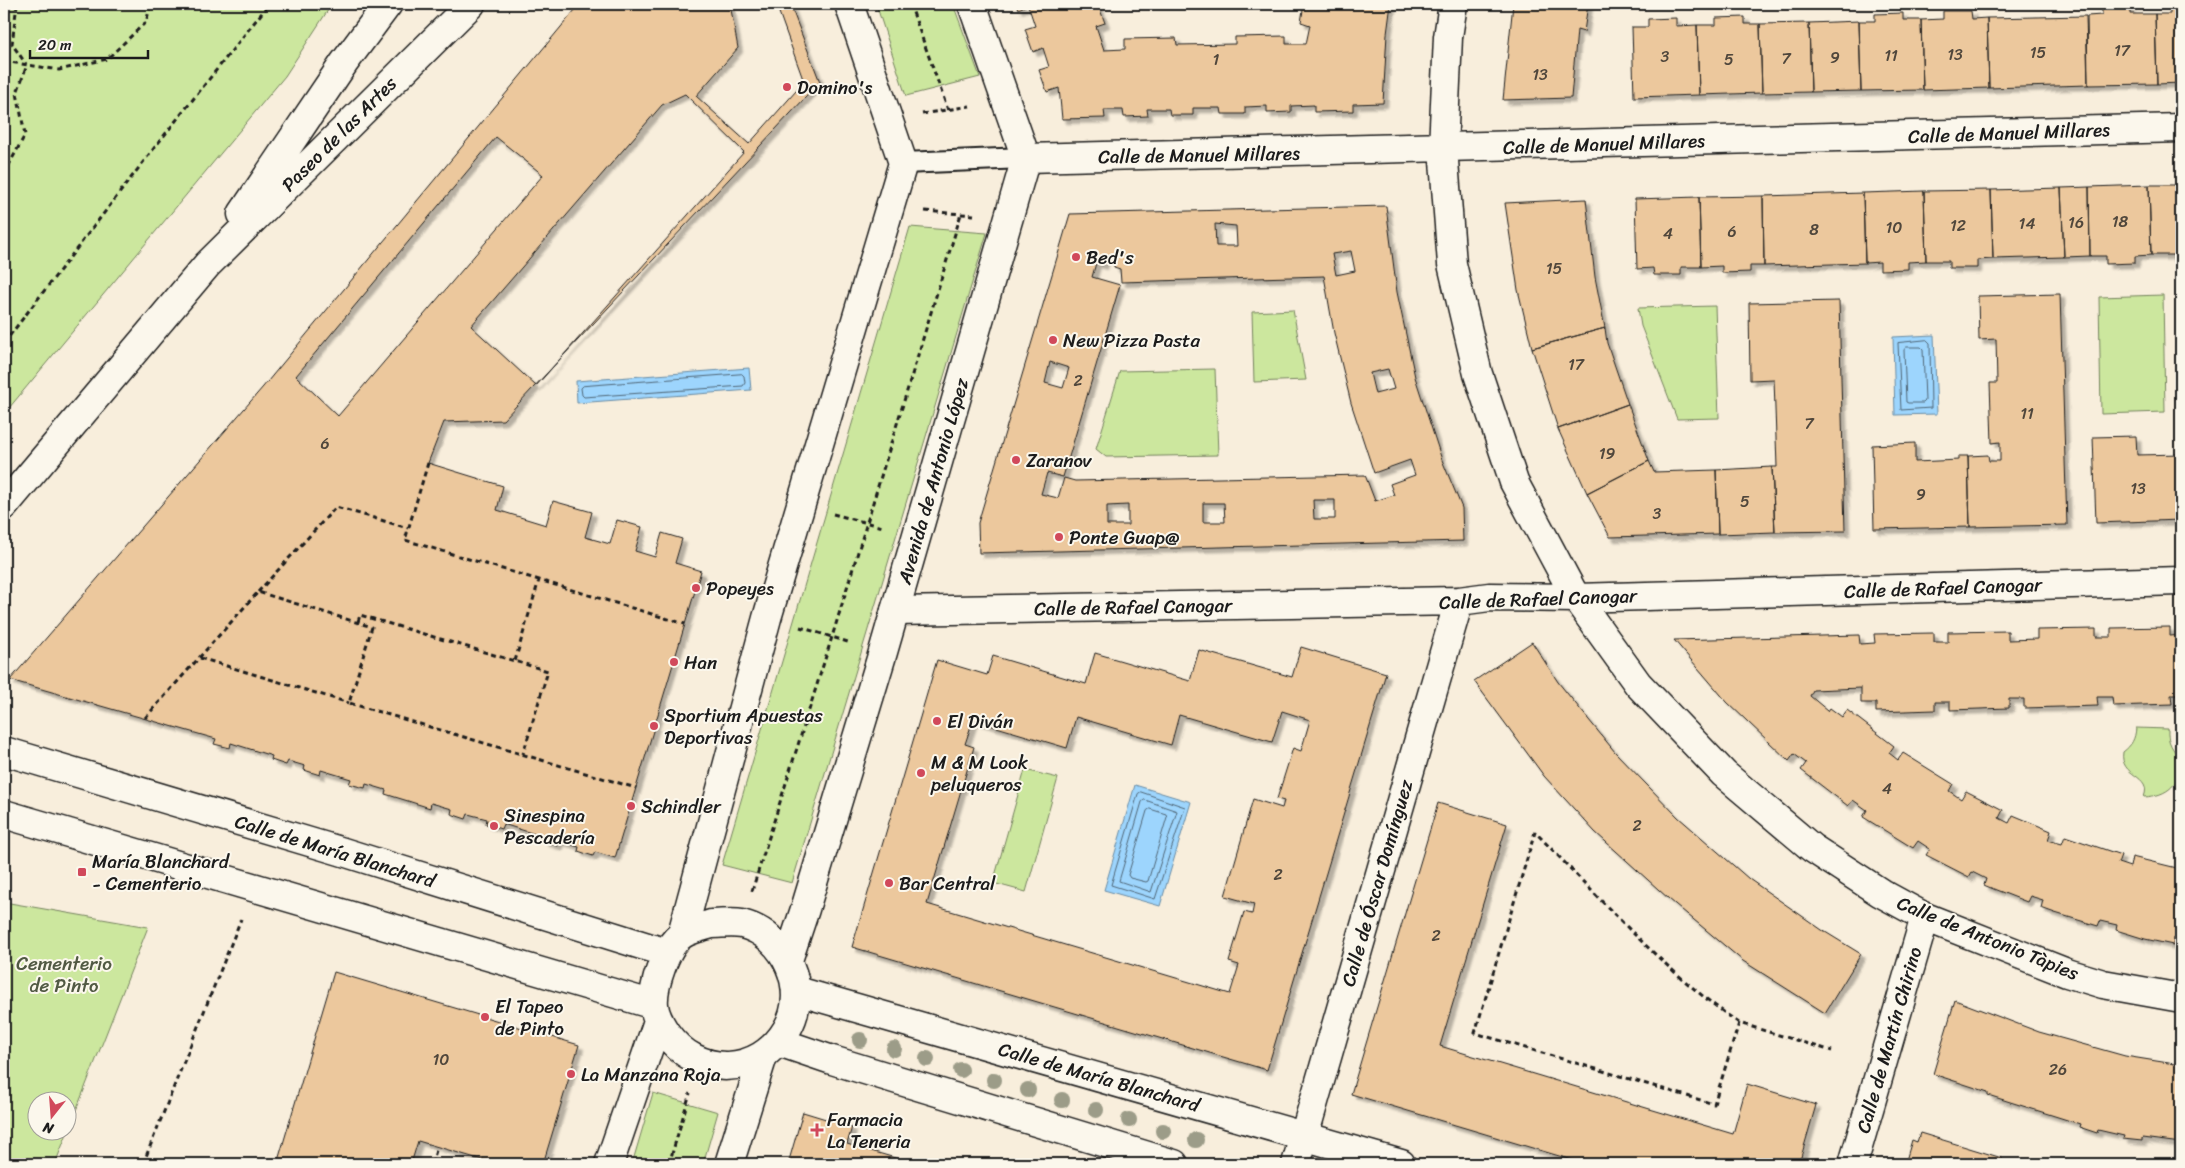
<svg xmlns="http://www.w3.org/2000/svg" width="2185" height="1168" font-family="Sriracha,sans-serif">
<defs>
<filter id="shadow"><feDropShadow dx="4.5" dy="4.5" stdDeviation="1" flood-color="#0004"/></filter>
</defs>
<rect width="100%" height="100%" fill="#f8eedc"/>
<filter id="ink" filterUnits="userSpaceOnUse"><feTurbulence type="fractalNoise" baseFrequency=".02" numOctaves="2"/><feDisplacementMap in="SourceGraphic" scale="10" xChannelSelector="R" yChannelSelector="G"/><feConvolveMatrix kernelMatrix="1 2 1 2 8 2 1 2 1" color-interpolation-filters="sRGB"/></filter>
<g filter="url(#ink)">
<!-- green -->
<path fill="#cce79e" stroke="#74825d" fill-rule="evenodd" d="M4 4H332L285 76 4 414Z
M876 4H953L980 77 906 96Z
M910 227 987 233 792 883 722 865Z
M2163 295 2165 412 2101 414 2099 297Z
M1715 306 1719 418 1677 419 1641 326 1638 308Z
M1293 310 1306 380 1254 382 1252 312Z
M1215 369 1218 455 1106 457 1096 449 1120 371Z
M2136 728 2168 729C2167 743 2173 749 2181 760 2181 784 2168 796 2144 797 2153 774 2119 778 2123 752 2132 745 2135 739 2136 728Z
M1025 770 1058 778 1026 892 993 883Z
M4 902 148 927 55 1164H4ZM38 1100H68V1130H38Z
M653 1093 718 1112 703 1164H632Z"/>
<!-- water -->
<path fill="#9dd5fd" stroke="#698ba3" d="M1934 335 1937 414 1895 415 1893 337Z
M749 368 751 390 577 403 576 381Z
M1135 785 1191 802 1160 906 1104 890Z"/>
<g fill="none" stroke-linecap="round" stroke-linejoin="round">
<!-- shore -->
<path stroke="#506676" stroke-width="1" d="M1927 340 1930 343 1931 408 1901 410 1898 343Z
M1907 347H1921L1923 349 1925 401 1923 403H1908L1906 402 1904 350Z
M742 374 744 376 745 383 743 386 584 397 582 395 581 388 583 386Z
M1141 792 1185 807 1155 899 1111 885 1138 794Z
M1145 800 1177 811 1151 892 1119 881 1142 802Z
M1150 809 1166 814 1167 817 1148 881 1146 882 1130 878 1128 875 1147 811Z"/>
</g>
<!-- building -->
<path fill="#ecc89d" stroke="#1c1c1c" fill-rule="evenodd" filter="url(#shadow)" d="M580 4H790L820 82 503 420 444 422 428 463 503 486 497 510 546 525 553 501 592 512 585 537 610 544 617 520 642 527 635 551 655 557 662 533 682 539 675 563 701 571 615 858 595 852 593 856 578 851 579 847 560 841 558 846 543 841 544 837 503 824 501 829 486 824 487 819 468 814 466 819 451 814 452 809 431 803 430 808 408 801 385 794 386 790 366 784 365 788 349 784 351 779 321 770 320 775 304 770 305 766 288 761 286 765 271 760 272 756 231 743 230 748 214 744 216 739 10 680 263 387Z
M730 4H776L804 82 749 144 696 96 738 48Z
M1016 4H1098L1105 23 1096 26 1104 50 1125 49V39L1176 38 1177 45 1235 44V37L1286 36V44H1306L1310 25 1301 22 1304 4H1391L1387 34 1383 103 1353 104V111L1314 112V105L1291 106V112L1267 113V106L1245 107V114H1222L1221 108H1193V115H1170L1169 109H1147L1148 116 1124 117 1123 110H1104L1105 118 1062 119 1059 88 1047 92 1039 70 1049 67 1043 48 1033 52 1025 29 1035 26 1028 5 1018 9Z
M1513 4H1588L1584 32 1577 30 1571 98 1503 100Z
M2170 6H2181V83L2157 84 2155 14H2170Z
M2130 7V14H2155L2157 84 2088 85 2087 16 2102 15V8Z
M1943 11H1971L1972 19 1987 18 1989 88 1923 90 1921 20 1943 19Z
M1903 13V20H1921L1923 90 1861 91 1859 21H1875V14Z
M2086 16 2088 85 1989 88 1987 18Z
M1745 17V24H1760L1762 93 1699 95 1697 25H1716V18Z
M1676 18V26L1697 25 1699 95 1634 97 1632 27H1648V19Z
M1859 21 1861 91 1811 92 1809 23Z
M1809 23 1811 92 1762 93 1760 24Z
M685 94 744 152 536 386 471 326 662 105Z
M496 137 543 175 338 416 296 376Z
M2149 185 2151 255 2135 256V263L2106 264V256H2090L2089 187Z
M2149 185H2181V261L2176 262V255H2151Z
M2089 187 2090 256 2064 257 2061 188Z
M2061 188 2064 257 1993 259 1991 190Z
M1991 190 1993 259 1977 260V268H1949V261H1926L1924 191Z
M1924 191 1926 261 1908 262V269L1880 270V262L1865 263 1863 193Z
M1863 193 1865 263 1764 266 1763 196Z
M1763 196 1764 266H1750V272L1722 273V266L1701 267 1699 197Z
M1699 197 1701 267H1681V275H1654L1653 268 1637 269 1635 199Z
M1586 199 1595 277 1605 328 1532 348 1518 290 1505 203Z
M1386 206 1397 292 1415 377 1442 460 1462 508 1463 541 979 553 978 523 1070 214ZM1215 224 1236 226 1237 246H1216ZM1351 251 1355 271 1336 275 1332 254ZM1114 257V267L1120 269 1121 282 1324 276 1334 333 1351 403 1374 473 1410 460 1415 475 1390 484 1394 495 1375 501 1365 475 1075 481 1064 478 1058 498 1041 494 1047 473 1063 477 1120 285 1092 277 1096 263 1103 265 1105 258ZM1050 362 1069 368 1063 388 1045 383ZM1388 369 1394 389 1375 394 1370 373ZM1313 500H1335V519H1314ZM1203 503H1224L1225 522H1203ZM1128 505V525H1107V506Z
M2060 294 2067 525 1970 527 1968 456 1988 455 1989 461H2000V442L1992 443 1990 383H1997L1996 339 1979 340 1978 296Z
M1839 301 1845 531 1775 532 1772 467H1777L1774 379 1750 380 1749 303Z
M1605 328 1607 343 1628 404 1558 429 1532 348Z
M1628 404 1649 461 1587 493 1558 429Z
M2136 436 2137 455 2181 454V449V520L2096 523 2093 437Z
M1915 443V462L1959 460V456H1968L1970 527 1874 529 1872 445Z
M1649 461 1654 472 1716 470 1718 534 1610 537 1587 493Z
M1772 467 1775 532 1718 534 1716 470Z
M2170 627V636L2181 635V695H2171L2172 704 2113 706 2112 697H2097L2098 706 2024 708V699H2009V708L1950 710V702H1935V710L1876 712V703H1861V688L1813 690 1810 696 1828 711 1830 708 1842 717 1847 710 1894 746 1889 753 1898 760 1903 753 1953 784 1949 791 1961 799 1966 791 2003 810 1999 818 2009 823 2013 815 2051 831 2048 840 2062 844 2065 836 2121 855 2118 863 2130 867 2132 857 2181 869V940L2174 938 2173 945 2145 939 2116 930 2117 925 2100 921 2098 926 2055 913 2041 908 2043 900 2030 896 2027 902 1986 886 1984 885 1986 879 1972 872 1969 877 1926 855 1930 849 1918 841 1913 848 1863 817 1867 810 1853 800 1848 806 1801 770 1806 763 1794 754 1789 761 1727 702 1674 640 1859 635 1860 644 1875 643 1874 634 1934 633V642H1948V632L2008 631V640L2037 639V630L2096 629V637H2111V628Z
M1532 642 1558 682 1615 752 1678 817 1749 879 1822 930 1861 954 1825 1013 1743 961 1669 899 1595 832 1544 776 1474 681Z
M1301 647 1386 673 1267 1070 852 947 937 660 987 675 993 656 1086 684 1095 653 1190 681 1199 650 1292 677ZM1282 711 1310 720 1301 751 1293 748 1277 799 1284 801 1282 808 1253 799 1225 896 1254 904 1252 914 1244 912 1229 962 1239 965 1230 994 927 904 974 747 965 744 973 720 1067 748 1076 717 1171 745 1179 715 1272 742Z
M1438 803 1507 824 1440 1046 1733 1134 1747 1084 1816 1105 1799 1164H1586L1351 1094Z
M334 972 579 1045 543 1164H496L418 1141 411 1164H277Z
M1955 1000 2039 1032 2125 1056 2181 1065V1143L2142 1138V1141L2123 1139 2124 1136 2098 1130 2097 1133 2079 1127 2080 1124 1988 1095V1092L1933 1074Z
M803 1112 852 1127 847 1144 916 1164H788Z
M1920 1133 2002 1158 2001 1163 2004 1164H1905L1912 1140 1917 1142Z"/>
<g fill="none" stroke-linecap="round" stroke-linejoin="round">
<!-- lane casing -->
<g stroke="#1c1c1c" stroke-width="24">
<path id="lane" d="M903 163 1026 158"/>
</g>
<!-- street casing -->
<g stroke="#1c1c1c" stroke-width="31">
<path id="street" d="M1453 4 1448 37 1443 148 1452 264 1478 374 1514 482 1576 598 1638 684 1724 774 1812 848 1881 893 1925 917 2067 973 2103 984 2181 998
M1026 158 2181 128
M895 611 1459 601 1489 597 1576 598 2181 581
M797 991 1401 1164
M779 1042 832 1060 1174 1164
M1296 1164 1459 601
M1853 1164 1925 917"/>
</g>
<!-- secondary casing -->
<g stroke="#1c1c1c" stroke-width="31">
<path id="secondary" d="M242 214 344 63 388 4
M4 506 207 265 471 4
M4 751 340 851 667 953
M4 814 654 1005
M711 924C721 924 732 922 742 924 786 935 810 990 787 1029 759 1077 697 1078 666 1033 660 1024 655 1016 654 1005 653 994 657 979 661 968 665 957 671 941 683 934 691 929 703 927 711 924Z
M682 934 767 618 903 163 849 4
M788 960 805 909 883 652 1026 158 972 4
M609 1164 658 1021
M729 1164 763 1056"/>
</g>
<!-- path -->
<path stroke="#1c1c1c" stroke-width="3" stroke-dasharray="5 4" stroke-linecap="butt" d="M17 4 12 44 26 64
M910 4 948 110
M4 61 59 70 107 59 146 22 151 4
M922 114 970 106
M4 174 25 135 17 93 27 65
M925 211 974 215
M4 343 151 152 269 4
M428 463 405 540 539 580
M833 514 883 527
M258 592 336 507 408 528
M358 622 360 615 548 671 523 754
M800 627 851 643
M200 658 349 703
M515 661 539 580 685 624
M145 718 258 592 372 627 349 703 636 788
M752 891 832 637 961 214
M1739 1023C1662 970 1600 898 1535 832L1475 1033 1714 1104 1739 1023 1832 1051
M143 1164 241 919
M432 1164 437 1147
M669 1164 690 1093"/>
<!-- lane -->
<use href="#lane" stroke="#fbf7ec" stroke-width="20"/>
<!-- street -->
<use href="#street" stroke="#fbf7ec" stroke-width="28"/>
<!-- secondary -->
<use href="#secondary" stroke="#fbf7ec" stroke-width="28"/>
</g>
<!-- trees -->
<g fill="#9c9c88">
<circle cx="860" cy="1040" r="8"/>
<circle cx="894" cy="1049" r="8"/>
<circle cx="927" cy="1059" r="8"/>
<circle cx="961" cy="1070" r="8"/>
<circle cx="994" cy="1080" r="8"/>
<circle cx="1028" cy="1090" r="8"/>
<circle cx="1062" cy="1100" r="8"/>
<circle cx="1096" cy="1110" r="8"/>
<circle cx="1129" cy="1120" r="8"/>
<circle cx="1163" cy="1131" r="8"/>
<circle cx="1196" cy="1140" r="8"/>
</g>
</g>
<!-- markers -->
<g fill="#d1495b" stroke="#fbf7ec" stroke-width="2">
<circle cx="787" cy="87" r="5"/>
<circle cx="1076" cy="257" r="5"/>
<circle cx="1053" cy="340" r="5"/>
<circle cx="1016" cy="460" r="5"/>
<circle cx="1059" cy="537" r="5"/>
<circle cx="696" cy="588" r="5"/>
<circle cx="674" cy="662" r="5"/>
<circle cx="937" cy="721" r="5"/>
<circle cx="654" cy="726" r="5"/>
<circle cx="921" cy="773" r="5"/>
<circle cx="631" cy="806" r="5"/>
<circle cx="494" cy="826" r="5"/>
<rect x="77" y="867" width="10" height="10" rx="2.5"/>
<circle cx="889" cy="883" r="5"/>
<circle cx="485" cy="1017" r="5"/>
<circle cx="571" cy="1074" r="5"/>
<path d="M814.5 1122.5h5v5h5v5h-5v5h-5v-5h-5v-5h5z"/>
</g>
<g text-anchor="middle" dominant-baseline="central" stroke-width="4" stroke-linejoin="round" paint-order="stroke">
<!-- number labels -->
<g font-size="16" fill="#50473c">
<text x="2122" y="50">17</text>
<text x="2038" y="52">15</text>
<text x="1955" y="54">13</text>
<text x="1891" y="55">11</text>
<text x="1665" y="56">3</text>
<text x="1835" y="57">9</text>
<text x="1786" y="58">7</text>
<text x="1216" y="59">1</text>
<text x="1729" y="59">5</text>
<text x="1540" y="74">13</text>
<text x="2120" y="221">18</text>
<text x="2076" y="222">16</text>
<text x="2027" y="223">14</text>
<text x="1958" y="225">12</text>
<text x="1894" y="227">10</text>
<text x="1814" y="229">8</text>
<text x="1732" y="231">6</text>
<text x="1668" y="233">4</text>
<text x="1554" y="268">15</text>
<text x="1576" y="364">17</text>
<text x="1078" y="380">2</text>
<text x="2027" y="413">11</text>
<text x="1809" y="423">7</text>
<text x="325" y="443">6</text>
<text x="1607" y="453">19</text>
<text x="2138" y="488">13</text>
<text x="1921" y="494">9</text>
<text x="1745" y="501">5</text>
<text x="1657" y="513">3</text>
<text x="1887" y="788">4</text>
<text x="1637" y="825">2</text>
<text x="1278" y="874">2</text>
<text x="1436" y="935">2</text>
<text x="441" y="1059">10</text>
<text x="2058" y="1069">26</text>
</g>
<!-- poi labels -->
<g font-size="19" fill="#1c1c1c" stroke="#fbf7ec" text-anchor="start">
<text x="797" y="87">Domino's</text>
<text x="1086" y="257">Bed's</text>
<text x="1063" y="340">New Pizza Pasta</text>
<text x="1026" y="460">Zaranov</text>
<text x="1069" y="537">Ponte Guap@</text>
<text x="706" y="588">Popeyes</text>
<text x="684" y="662">Han</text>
<text x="664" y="715">Sportium Apuestas<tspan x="664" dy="22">Deportivas</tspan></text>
<text x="947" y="721">El Diván</text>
<text x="931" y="762">M &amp; M Look<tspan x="931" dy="22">peluqueros</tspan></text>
<text x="641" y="806">Schindler</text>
<text x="504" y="815">Sinespina<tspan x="504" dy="22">Pescadería</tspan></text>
<text x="92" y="861">María Blanchard<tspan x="92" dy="22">- Cementerio</tspan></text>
<text x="899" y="883">Bar Central</text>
<text x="495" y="1006">El Tapeo<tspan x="495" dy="22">de Pinto</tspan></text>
<text x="581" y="1074">La Manzana Roja</text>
<text x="827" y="1119">Farmacia<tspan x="827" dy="22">La Teneria</tspan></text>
</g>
<!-- street labels -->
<g font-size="19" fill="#1c1c1c" stroke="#fbf7ec">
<text transform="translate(2009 133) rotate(-2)">Calle de Manuel Millares</text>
<text transform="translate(339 134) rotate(-45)">Paseo de las Artes</text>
<text transform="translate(1604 144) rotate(-2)">Calle de Manuel Millares</text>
<text transform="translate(1199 155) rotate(-1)">Calle de Manuel Millares</text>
<text transform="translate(933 481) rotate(-74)">Avenida de Antonio López</text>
<text transform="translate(1943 588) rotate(-2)">Calle de Rafael Canogar</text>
<text transform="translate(1538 599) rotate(-2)">Calle de Rafael Canogar</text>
<text transform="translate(1133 607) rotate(-1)">Calle de Rafael Canogar</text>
<text transform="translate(335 851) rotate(17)">Calle de María Blanchard</text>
<text transform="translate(1377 883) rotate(-74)">Calle de Óscar Domínguez</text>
<text transform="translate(1988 938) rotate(22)">Calle de Antonio Tàpies</text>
<text transform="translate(1889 1040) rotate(-74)">Calle de Martín Chirino</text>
<text transform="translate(1099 1077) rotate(16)">Calle de María Blanchard</text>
</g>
<!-- park labels -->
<g font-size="19" fill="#515943" stroke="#fbf7ec">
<text x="64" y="963">Cementerio<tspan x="64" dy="22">de Pinto</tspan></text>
</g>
</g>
<!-- margin -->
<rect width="2185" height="1168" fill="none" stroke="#fbf7ec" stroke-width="20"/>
<rect x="10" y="10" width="2165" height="1148" fill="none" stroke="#1c1c1c" stroke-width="2" filter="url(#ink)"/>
<!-- north arrow -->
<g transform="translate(52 1116) rotate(197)"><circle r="24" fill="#fbf7ec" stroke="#a29f99"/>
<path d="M0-4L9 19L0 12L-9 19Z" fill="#d1495b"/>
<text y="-8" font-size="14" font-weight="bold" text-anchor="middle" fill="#1c1c1c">N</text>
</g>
<!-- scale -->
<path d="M30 50v8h118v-8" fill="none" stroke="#1c1c1c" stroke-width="2.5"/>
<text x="38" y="50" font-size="15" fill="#1c1c1c" stroke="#fbf7ec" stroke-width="4" paint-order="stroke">20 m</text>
</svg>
